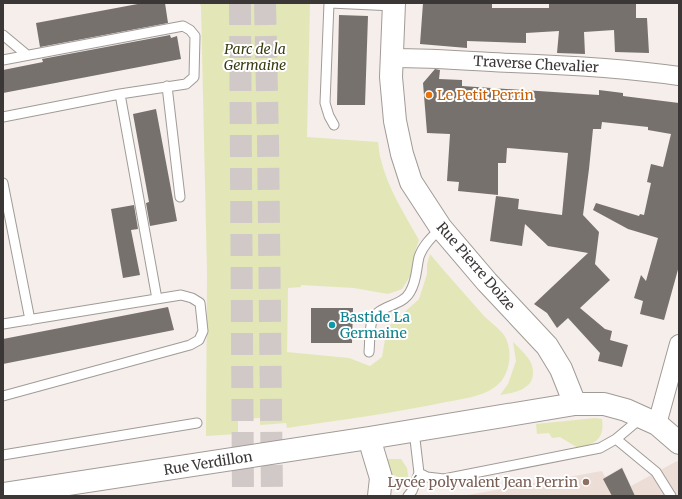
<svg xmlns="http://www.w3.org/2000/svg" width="682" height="499" font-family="Merriweather,serif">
<rect width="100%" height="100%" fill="#f5eeeb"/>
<!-- built -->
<path fill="#ecded7" d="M677 461 679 463V496H462L602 471 605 477 622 467 631 486Z"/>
<!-- green -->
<path fill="#e3e7b7" d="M200 3H310L307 137 378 142C379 148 379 154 381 160 388 189 405 215 419 240L415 252 412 273 402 289 388 294 354 288 301 285V287L288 288 287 352 349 358 370 366 382 357 387 328 419 299 427 274V264L430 254C447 275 466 295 484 316 490 322 499 328 504 335 514 350 510 377 495 387 481 397 462 399 446 402 394 413 340 420 287 428L286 423 260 425V418L238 420V434L206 436 207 273 201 7Z
M513 342C519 348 526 354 530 361 532 364 533 369 533 373 533 390 513 393 500 395L508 384 516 361Z
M595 418 602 419C605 439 595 444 578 448L560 437 552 438 549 433 537 434 536 424Z
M384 459H401L407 468 409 482 387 472Z"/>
<!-- building -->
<path fill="#77716e" d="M143 3H165L168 23 40 47 36 23Z
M423 3H492V8H549V3H636V18H647L649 53 615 52 614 30 584 32 585 54 557 53 559 31 526 33V43L467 41V48L420 44Z
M339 15 368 16 365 105H337Z
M170 35 171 38 177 36 181 59 3 93V70L43 62 42 59Z
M435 69 440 70 439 79 462 80V86L599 95V90L623 93V96L679 103V266L664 320 640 314 643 301 634 298 641 275 646 281 658 238 628 229 593 210 596 203 639 216 640 214 644 215 651 183 647 182 651 164 663 167 671 134 648 130V127L602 122 601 129H593L589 169 583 215 599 232 595 264 610 280 580 308 605 329 612 331 610 340 628 345 622 367 598 361 600 353 568 318 557 328 547 313 534 304 588 253 548 246 525 224 522 246 490 241 496 196 519 199 518 209 562 215 568 153 507 148 506 163H498V195L458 191 459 182 447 181 450 134 427 133 423 83Z
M156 109 177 221 150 226 146 203 149 202 133 114Z
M134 205 138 229 131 230 140 275 123 278 111 209Z
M168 307 174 330 3 364V339Z
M311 308H353L352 343H311Z
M622 468 635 496H612L603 479Z"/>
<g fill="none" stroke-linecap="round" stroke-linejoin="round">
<!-- trunk-tunnel -->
<path stroke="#d0c9c7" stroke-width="22" stroke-dasharray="22 11" stroke-linecap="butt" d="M240 3 243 496
M265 3 268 139 272 496"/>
<!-- service casing -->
<g stroke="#a19b98" stroke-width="11">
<path id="service" d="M329 3 325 103 329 116 334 125
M330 3 394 6
M3 35 27 55
M3 60 183 26 190 30 195 36 194 77 186 84 120 94 3 117
M167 86 180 197
M120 94 157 299
M3 183 30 320
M3 324 181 295 192 298 200 303 203 331 199 340 190 345 3 396
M369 352C370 343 369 331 372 321 377 305 402 307 410 292 417 280 416 270 419 257 423 245 433 236 441 228
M616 439 656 472 671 496
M3 455 197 423
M419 473 427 477 444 479 600 448 616 439 641 418
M408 496 412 491 419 473 414 431"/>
</g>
<!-- minor casing -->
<g stroke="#a19b98" stroke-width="20">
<path id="minor" d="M392 58C432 58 472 61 511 63 567 65 623 68 679 76
M657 424 679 344"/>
</g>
<!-- tertiary casing -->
<g stroke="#a19b98" stroke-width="24">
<path id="tertiary" d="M394 3 391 77 395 121 402 154 411 182 441 228 487 282 547 346 561 369 575 404
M369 438 381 478 379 496
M3 494 369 438 575 404H604L626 410 657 424 679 443"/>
</g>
<!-- service -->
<use href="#service" stroke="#fff" stroke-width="9"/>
<!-- minor -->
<use href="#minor" stroke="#fff" stroke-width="18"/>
<!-- tertiary -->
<use href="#tertiary" stroke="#fff" stroke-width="22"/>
</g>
<!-- markers -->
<circle fill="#e8710a" stroke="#fff" stroke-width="1.5" cx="429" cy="95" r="4"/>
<circle fill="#0f9aa8" stroke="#fff" stroke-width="1.5" cx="332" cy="325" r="4"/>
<circle fill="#8d6e63" stroke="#fff" stroke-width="1.5" cx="586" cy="482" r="4"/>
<g text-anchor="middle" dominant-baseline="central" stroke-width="4" stroke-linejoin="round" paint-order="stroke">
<!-- park labels -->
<g font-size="14" font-style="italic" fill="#3a3c11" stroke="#fff">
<text x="255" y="49">Parc de la<tspan x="255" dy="16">Germaine</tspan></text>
</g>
<!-- street labels -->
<g font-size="14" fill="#3a3736" stroke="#fff">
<text transform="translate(536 64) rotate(3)">Traverse Chevalier</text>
<text transform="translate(476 266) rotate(49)">Rue Pierre Doize</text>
<text transform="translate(208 463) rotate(-9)">Rue Verdillon</text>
</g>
<!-- food labels -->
<g font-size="14" fill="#c56008" stroke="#fff" text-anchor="start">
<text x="437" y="95">Le Petit Perrin</text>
</g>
<!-- culture labels -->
<g font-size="14" fill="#0d838f" stroke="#fff" text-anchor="start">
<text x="340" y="317">Bastide La<tspan x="340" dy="16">Germaine</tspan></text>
</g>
<!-- education labels -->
<g font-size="14" fill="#785e54" stroke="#fff" text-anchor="end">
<text x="578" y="482">Lycée polyvalent Jean Perrin</text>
</g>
</g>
<!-- border -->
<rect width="682" height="499" fill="none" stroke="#3a3736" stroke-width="8"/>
</svg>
